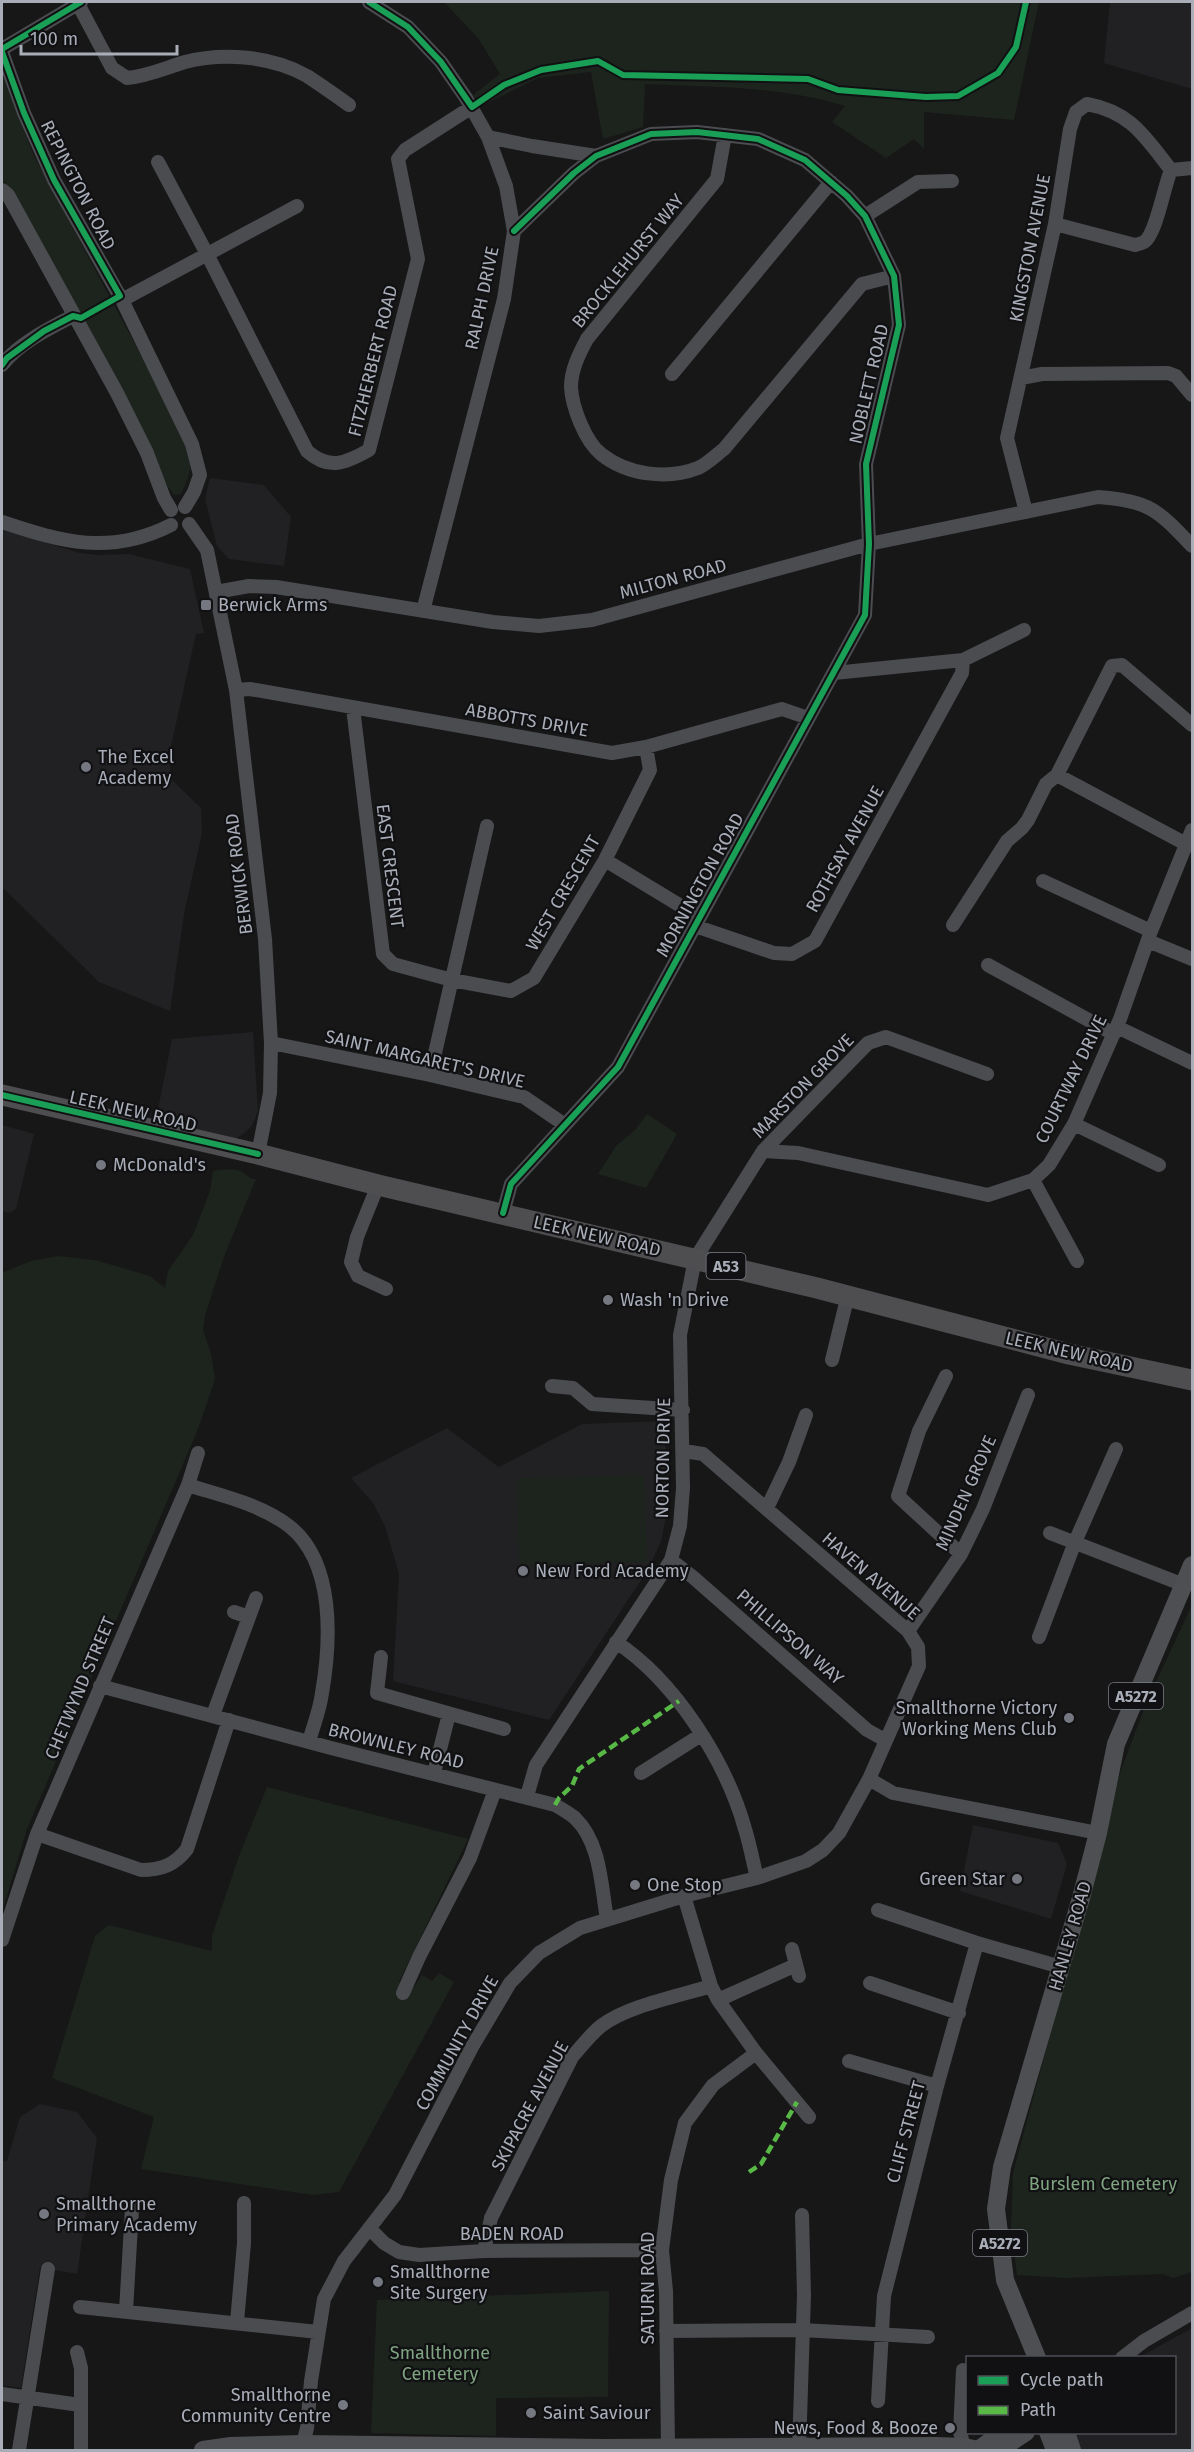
<svg xmlns="http://www.w3.org/2000/svg" width="1194" height="2452" font-family="'Fira Sans',sans-serif">
<rect width="100%" height="100%" fill="#171717"/>
<!-- built -->
<path fill="#212123" d="M1110 2H1192V89L1104 63Z
M210 478 264 485 291 517 284 566 229 559 217 546 205 499Z
M2 529 80 553 98 555 129 554 190 569 204 633 196 634 169 755 171 779 201 808 202 833 184 914 170 1011 99 982 2 887Z
M253 1032 258 1111 252 1126 243 1134 235 1139H226L156 1119 172 1039Z
M2 1125 34 1134 16 1209 10 1213 2 1211Z
M663 1421 669 1476 667 1512 661 1541 649 1568 549 1720 393 1681 399 1574 385 1526 373 1503 351 1478 447 1428 499 1467 582 1424Z
M973 1825 1058 1843 1067 1864 1051 1919 960 1891Z
M40 2104 77 2112 97 2138 77 2274 40 2267 21 2388 2 2385V2161H7L20 2117Z
M1192 2328V2450H1076L1070 2433 1174 2432V2358L1140 2357Z"/>
<!-- green -->
<path fill="#1d241e" d="M444 2H1039L1014 120 924 112V149L914 139 886 158 832 122 845 106C780 86 713 87 645 84L643 127 603 139 591 72 538 78 481 106 473 95 500 74 478 38Z
M2 74 34 156 180 428C191 459 196 463 181 494L174 495 164 481 157 459 5 182H2Z
M647 1114 677 1134 646 1188 598 1174 616 1146 635 1130Z
M229 1169 241 1171 252 1179H256L225 1254 205 1315 203 1330 211 1354 215 1379 198 1429 27 1829 2 1912V1273L31 1261 58 1256 95 1260 150 1276 165 1288 168 1271 193 1235 210 1191 213 1171Z
M644 1475 647 1562 519 1565 517 1478Z
M1192 1605V2272L1173 2278 1163 2274 1065 2278 1017 2275 1011 2227 1013 2173 1120 1773 1147 1701Z
M267 1787 468 1839 399 1982 414 1987 422 1975 432 1981 439 1973 454 1982 339 2192 313 2195 141 2169 154 2117 52 2078 95 1936 109 1925 212 1951V1936L239 1856Z
M609 2291 608 2397 496 2398V2436L371 2433 377 2300Z"/>
<g fill="none" stroke-linecap="round" stroke-linejoin="round">
<!-- minor -->
<path stroke="#4b4c50" stroke-width="14" d="M77 2 112 68 127 78C148 76 165 68 185 62 223 52 272 56 307 76 321 85 335 95 349 105
M369 2 408 27 441 62 466 98 488 137 506 186 514 231 504 299 423 611
M2 49 81 2
M2 52 24 113 54 180 122 300 192 444 200 475 194 492 185 507
M725 135 717 179 587 339C579 354 571 370 571 387 572 407 585 441 601 454 627 475 667 480 698 468 707 464 716 455 724 449L862 284 894 276
M488 137 532 146 596 156
M158 162 207 254 307 451C329 471 346 463 369 450L418 259 398 159 405 150 472 107
M2 190 8 195 117 393 147 453 164 498 171 510
M865 216 918 182 952 181
M1055 224 1135 245C1138 244 1141 244 1144 242 1156 235 1164 186 1171 170L1192 168
M122 300 297 206
M2 365C19 343 48 329 73 316
M672 374 831 182
M1021 378 1042 374 1168 373 1176 376 1192 395
M1026 512 1007 438 1055 224 1070 129 1076 112 1087 104C1131 112 1145 137 1171 170
M2 522C62 542 110 556 171 525
M189 524 207 550 236 690 265 939 271 1043 270 1093 258 1154
M216 592 249 586 276 587 493 622 539 626 592 620 869 544 1098 497C1149 500 1159 511 1192 546
M834 673 963 660 1024 630
M236 690 250 689 612 753 646 747 782 709 808 718
M353 708 383 954 393 964 452 980 511 991 534 978 605 860 650 770 646 747
M1057 775 1186 844
M605 860 699 917
M1043 881 1151 931
M953 925 1007 841 1022 828 1028 820 1046 784 1057 775 1112 666 1122 665 1192 725
M695 926 774 953 792 954 815 941 962 673 963 660
M1148 941 1192 959
M988 965 1114 1034
M1117 1027 1192 1063
M271 1043 430 1075 524 1097 565 1125
M430 1075 487 826
M1074 1124 1159 1165
M763 1151 798 1153 988 1195 1033 1180 1049 1165 1074 1124 1120 1019 1151 931 1192 830
M1033 1180 1077 1261
M378 1185 357 1237 351 1262 358 1276 386 1289
M503 1213 511 1184 618 1067 865 615 869 544 866 464 899 325 894 276 865 216 847 196 805 160 758 139 697 132 651 134 596 156 574 173 514 231
M832 1360 848 1295
M946 1376 919 1431 898 1496 961 1554
M552 1386 573 1388 592 1404 683 1410
M188 1485C222 1496 260 1504 289 1526 335 1562 331 1641 322 1693 320 1710 313 1726 309 1742
M767 1508 789 1462 806 1415
M1050 1533 1184 1585
M671 1560 694 1578 867 1730 885 1740
M234 1612 249 1617
M908 1631 961 1554 983 1509 1028 1395
M1039 1637 1075 1542 1116 1449
M616 1642C675 1681 726 1761 745 1829 750 1845 753 1862 757 1878
M381 1657 377 1693 504 1729
M100 1686 331 1748 555 1805C562 1809 569 1813 575 1818 601 1843 601 1886 607 1919
M213 1715 256 1598
M434 1773 449 1714
M641 1773 701 1735
M869 1779 893 1793 1098 1833
M527 1796 536 1765 671 1560 680 1526 683 1488 680 1335 695 1259 763 1151 868 1043 886 1037 987 1074
M37 1834 141 1870C161 1870 175 1865 187 1849L229 1720
M684 1896 711 1986 718 2000 756 2053 809 2117
M878 1910 977 1943 1061 1967
M2 1940 37 1834 188 1485 198 1453
M792 1949 799 1976
M870 1983 959 2013
M403 1993 419 1957 470 1858 495 1790
M718 2000 796 1965
M849 2061 937 2086
M370 2229 384 2243 399 2252 419 2255 484 2251 662 2250
M484 2251 491 2218 572 2057C581 2047 590 2035 601 2026 626 2006 679 1996 711 1986
M80 2307 318 2332
M126 2311 132 2208
M237 2322 244 2243V2203
M666 2331 802 2330 928 2337
M77 2352 81 2368V2450
M1122 2358 1144 2341 1192 2313
M963 2370 960 2432 964 2447
M2 2394 80 2405
M878 2401 884 2296 937 2086 977 1943
M303 2444 307 2428 311 2381 324 2299 344 2261 395 2195 472 2047 510 1983 539 1953 580 1928 684 1896 757 1878 806 1861 823 1850 839 1833 869 1779 919 1666 918 1647 908 1631 703 1454 684 1451
M668 2448 666 2291 662 2250 671 2180 685 2123 713 2085 756 2053
M19 2450 48 2269
M799 2450 804 2295 802 2215"/>
<!-- major -->
<path stroke="#4d4f52" stroke-width="18" d="M1037 2358 1005 2280 996 2209 1002 2167 1081 1898 1098 1833 1116 1744 1192 1565
M1048 2432 1055 2450
M1066 2432 1072 2450
M203 2450 231 2446 303 2444 603 2448 936 2446 964 2447 979 2450
M978 2450 1003 2432
M999 2450 1026 2432"/>
<!-- highway -->
<path stroke="#4e4e51" stroke-width="21" d="M2 1095 258 1154 378 1185 817 1288 1069 1354 1192 1380"/>
<!-- quiet -->
<path stroke="#58b947" stroke-width="4.5" stroke-dasharray="9 4.5" stroke-linecap="butt" d="M555 1805 559 1798 572 1786 579 1769 679 1701
M749 2172 761 2164 797 2102"/>
<!-- cycleway casing -->
<g stroke="#111113" stroke-width="10">
<path id="cycleway" d="M369 2 408 27 441 62 472 107 504 85 541 70 598 61 623 75 808 79 838 90 926 97 958 96 998 73 1016 47 1026 2
M2 49 81 2
M2 52 24 113 54 180 120 296 81 318 73 316 44 331 7 358 2 365
M2 1095 258 1154
M503 1213 511 1184 618 1067 865 615 869 544 866 464 899 325 894 276 865 216 847 196 805 160 758 139 697 132 651 134 596 156 574 173 514 231"/>
</g>
<!-- cycleway -->
<use href="#cycleway" stroke="#1a9f57" stroke-width="6"/>
</g>
<!-- markers -->
<g fill="#757880" stroke="#111113" stroke-width="2">
<rect x="200" y="599" width="12" height="12" rx="3"/>
<circle cx="86" cy="767" r="6"/>
<circle cx="101" cy="1165" r="6"/>
<circle cx="608" cy="1300" r="6"/>
<circle cx="523" cy="1571" r="6"/>
<circle cx="1069" cy="1718" r="6"/>
<circle cx="1017" cy="1879" r="6"/>
<circle cx="635" cy="1885" r="6"/>
<circle cx="44" cy="2214" r="6"/>
<circle cx="378" cy="2282" r="6"/>
<circle cx="343" cy="2405" r="6"/>
<circle cx="531" cy="2413" r="6"/>
<circle cx="950" cy="2428" r="6"/>
</g>
<g text-anchor="middle" dominant-baseline="central" stroke-width="4.5" stroke-linejoin="round" paint-order="stroke">
<!-- shield labels -->
<g fill="#111113" stroke="#7b7e86" stroke-width="1.5">
<rect x="706.5" y="1253" width="39" height="26" rx="4.5"/>
<rect x="1109" y="1683" width="54" height="26" rx="4.5"/>
<rect x="973" y="2230" width="54" height="26" rx="4.5"/>
</g>
<g font-size="16" font-weight="bold" fill="#a8adb8">
<text x="726" y="1266">A53</text>
<text x="1136" y="1696">A5272</text>
<text x="1000" y="2243">A5272</text>
</g>
<!-- street labels -->
<g font-size="18" fill="#a8adb8" stroke="#111113">
<text transform="translate(78 185) rotate(63)">REPINGTON ROAD</text>
<text transform="translate(1030 248) rotate(-79)">KINGSTON AVENUE</text>
<text transform="translate(628 261) rotate(-51)">BROCKLEHURST WAY</text>
<text transform="translate(482 298) rotate(-78)">RALPH DRIVE</text>
<text transform="translate(373 361) rotate(-76)">FITZHERBERT ROAD</text>
<text transform="translate(869 384) rotate(-77)">NOBLETT ROAD</text>
<text transform="translate(673 579) rotate(-15)">MILTON ROAD</text>
<text transform="translate(527 720) rotate(10)">ABBOTTS DRIVE</text>
<text transform="translate(845 849) rotate(-61)">ROTHSAY AVENUE</text>
<text transform="translate(390 866) rotate(83)">EAST CRESCENT</text>
<text transform="translate(239 874) rotate(-97)">BERWICK ROAD</text>
<text transform="translate(700 885) rotate(-61)">MORNINGTON ROAD</text>
<text transform="translate(563 893) rotate(-60)">WEST CRESCENT</text>
<text transform="translate(425 1059) rotate(13)">SAINT MARGARET'S DRIVE</text>
<text transform="translate(1071 1079) rotate(-64)">COURTWAY DRIVE</text>
<text transform="translate(803 1086) rotate(-46)">MARSTON GROVE</text>
<text transform="translate(133 1111) rotate(13)">LEEK NEW ROAD</text>
<text transform="translate(597 1236) rotate(13)">LEEK NEW ROAD</text>
<text transform="translate(1069 1352) rotate(13)">LEEK NEW ROAD</text>
<text transform="translate(663 1458) rotate(-89)">NORTON DRIVE</text>
<text transform="translate(966 1493) rotate(-66)">MINDEN GROVE</text>
<text transform="translate(871 1576) rotate(41)">HAVEN AVENUE</text>
<text transform="translate(790 1637) rotate(41)">PHILLIPSON WAY</text>
<text transform="translate(80 1688) rotate(-67)">CHETWYND STREET</text>
<text transform="translate(396 1746) rotate(14)">BROWNLEY ROAD</text>
<text transform="translate(1070 1936) rotate(-74)">HANLEY ROAD</text>
<text transform="translate(457 2043) rotate(-61)">COMMUNITY DRIVE</text>
<text transform="translate(530 2106) rotate(-62)">SKIPACRE AVENUE</text>
<text transform="translate(906 2132) rotate(-75)">CLIFF STREET</text>
<text x="512" y="2234">BADEN ROAD</text>
<text transform="translate(648 2288) rotate(-90)">SATURN ROAD</text>
</g>
<!-- poi labels -->
<g font-size="18" fill="#a8adb8" stroke="#111113" text-anchor="start">
<text x="218" y="605">Berwick Arms</text>
<text x="98" y="757">The Excel<tspan x="98" dy="21">Academy</tspan></text>
<text x="113" y="1165">McDonald's</text>
<text x="620" y="1300">Wash 'n Drive</text>
<text x="535" y="1571">New Ford Academy</text>
<text x="1057" y="1708" text-anchor="end">Smallthorne Victory<tspan x="1057" dy="21">Working Mens Club</tspan></text>
<text x="1005" y="1879" text-anchor="end">Green Star</text>
<text x="647" y="1885">One Stop</text>
<text x="56" y="2204">Smallthorne<tspan x="56" dy="21">Primary Academy</tspan></text>
<text x="390" y="2272">Smallthorne<tspan x="390" dy="21">Site Surgery</tspan></text>
<text x="331" y="2395" text-anchor="end">Smallthorne<tspan x="331" dy="21">Community Centre</tspan></text>
<text x="543" y="2413">Saint Saviour</text>
<text x="938" y="2428" text-anchor="end">News, Food &amp; Booze</text>
</g>
<!-- park labels -->
<g font-size="18" fill="#7fa381" stroke="#111113">
<text x="1103" y="2184">Burslem Cemetery</text>
<text x="440" y="2353">Smallthorne<tspan x="440" dy="21">Cemetery</tspan></text>
</g>
</g>
<!-- border -->
<rect width="1194" height="2452" fill="none" stroke="#a8adb8" stroke-width="6"/>
<!-- legend -->
<rect x="966" y="2356" width="210" height="78" fill="#111113" stroke="#4d4f55" stroke-width="1.5"/>
<rect x="978" y="2376" width="30" height="9" fill="#1a9f57" stroke="#4d4f55" stroke-width="1.5"/>
<text x="1020" y="2386" font-size="18" fill="#a8adb8">Cycle path</text>
<rect x="978" y="2406" width="30" height="9" fill="#58b947" stroke="#4d4f55" stroke-width="1.5"/>
<text x="1020" y="2416" font-size="18" fill="#a8adb8">Path</text>
<!-- scale -->
<path d="M21 45v9h156v-9" fill="none" stroke="#a8adb8" stroke-width="3"/>
<text x="30" y="45" font-size="18" fill="#a8adb8" stroke="#111113" stroke-width="4.5" paint-order="stroke">100 m</text>
</svg>
